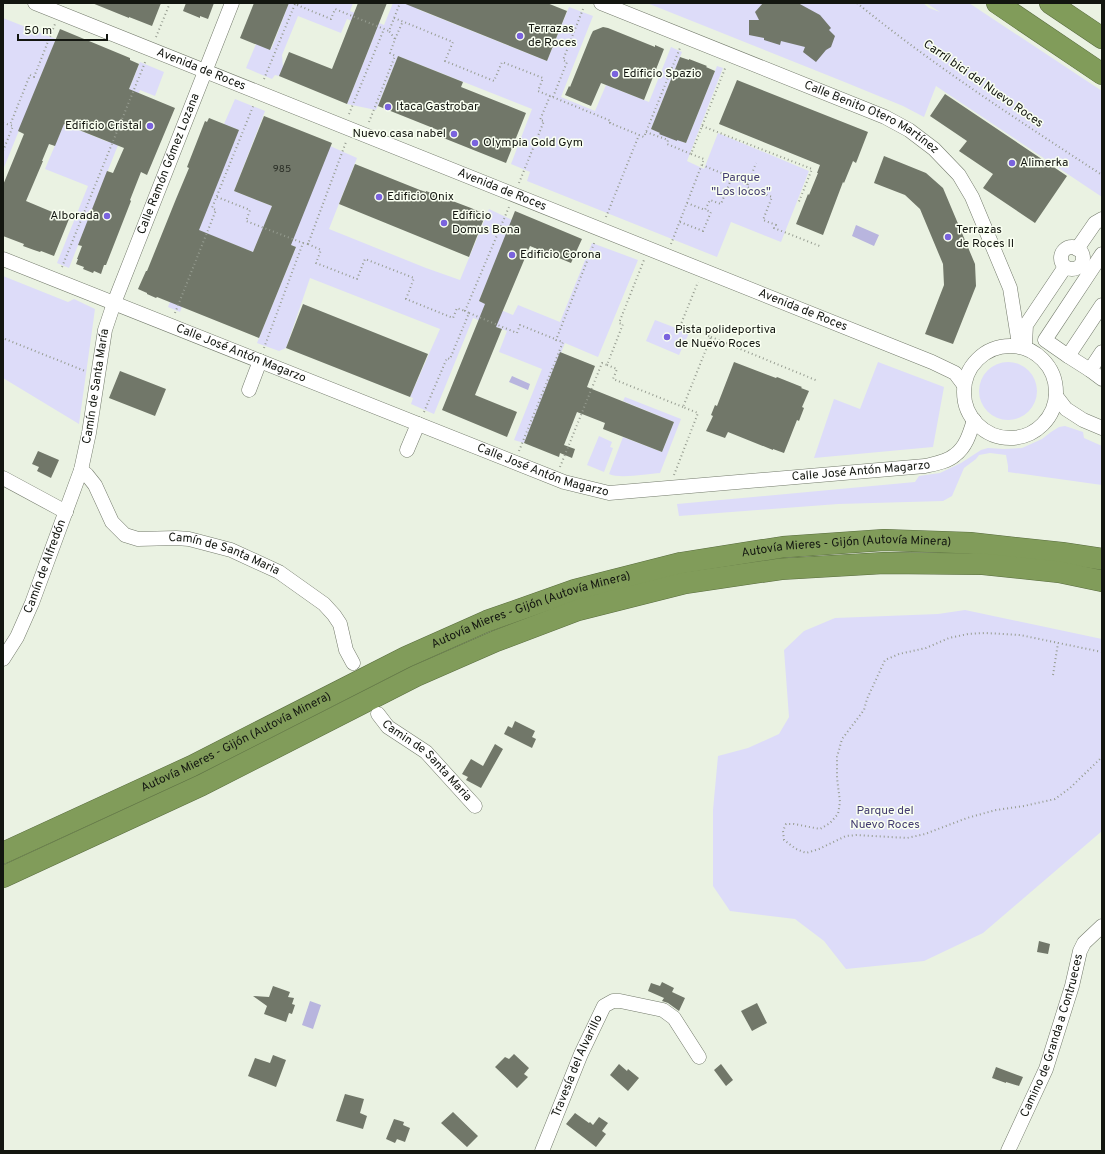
<svg xmlns="http://www.w3.org/2000/svg" width="1105" height="1154" font-family="Overpass,sans-serif">
<rect width="100%" height="100%" fill="#eaf2e2"/>
<!-- green -->
<path fill="#dddcf9" d="M289 3H353L350 11 384 25 393 3H419L417 9 547 61 569 7 593 16 561 97 595 111 606 85 649 102 671 47 682 52 651 129 686 143 717 66 723 68 687 161 704 169 718 133 809 171 781 242 731 222 717 257 527 181 530 172 511 164 532 109 398 56 376 110 347 104 376 31 347 19 341 33 298 16 282 55 283 68 279 76 275 75 272 79 246 68 256 44 271 50Z
M647 3H923L929 8 940 12 926 3H969L1102 91V197L936 86 924 117 903 106 847 83Z
M3 18 56 39 3 170Z
M140 62 164 72 155 96 140 90 69 268 57 263 88 186 45 169 64 124 108 142Z
M235 99 265 111 234 191 272 206 265 223 294 235 330 146 357 158 329 229 426 268 460 280 489 209 512 220 479 301 513 315 518 305 560 322 592 243 638 260 598 357 565 343 524 443 514 440 542 369 499 352 507 331 473 318 434 414 411 404 413 398 410 397 440 329 310 278 286 348 279 351 257 343 296 247 261 233 253 252 210 235 180 312 168 307 206 211 176 199 181 191 239 130 224 124Z
M3 276 68 302 74 299 95 309 79 424 3 378Z
M655 320 689 333 679 355 646 341Z
M979 391a29 29 0 1 1 58 0a29 29 0 1 1-58 0Z
M878 362 944 387 933 447 814 458 834 399 860 409Z
M625 397 681 419 660 473C648 474 619 479 609 474L623 437 662 452 674 422 623 401Z
M1065 426 1083 432 1084 438 1102 446V485L1008 472V466L1006 455 990 453 979 455 976 459 964 468 952 496 943 501 838 504 679 516 677 504 915 482 919 476 940 473 961 463 981 450 988 448 1004 449 1022 448 1042 439 1051 432 1059 427Z
M599 436 612 442 610 447 613 448 604 472 587 465Z
M965 610 1102 639V831L983 933 924 961 846 969 824 941 795 919 730 911 713 886V810L718 756 748 748 779 734 789 717 784 650 804 631 835 618 938 614Z"/>
<!-- water -->
<path fill="#b8b5de" d="M856 225 879 235 874 246 852 236Z
M512 376 530 384 528 390 509 382Z
M310 1001 321 1005 313 1029 302 1025Z"/>
<!-- building -->
<path fill="#717769" d="M92 3H161L152 26 129 17V18Z
M186 3H214L208 19 200 16V18L183 11Z
M254 3H289L270 50 240 38Z
M358 3H387L347 104 279 76 289 52 332 69Z
M403 3H547L567 11 547 61Z
M763 3H798L820 15 831 28 829 30 835 36 831 47 826 50 816 62 803 52 805 47 781 41 780 45 764 40V38L749 35V20H759L755 12Z
M603 27 608 28 655 47V45L664 49 644 100 601 83 591 106 565 95 569 86 570 87 591 35 593 31Z
M60 29 130 58V60L139 64 129 89 175 108 147 175 141 172 130 200 131 201 106 265H104L101 274 94 271 93 273 83 269 84 267 76 264 78 259H77L82 246 78 245 107 171 113 173 124 148 64 124 55 146 49 144 42 161H43L26 201 69 219 54 256 41 251 40 252 34 250 23 246 24 244 3 236V185L24 134 18 131Z
M398 56 463 82 461 87 526 113 506 163 441 137 443 132 378 106Z
M680 57 689 60V59L707 66 706 67 715 71 686 143 677 140V141L659 134 660 133 651 129Z
M737 80 868 132 856 163 853 161 844 183 843 182 823 235 796 224 808 194 809 195 818 173H817L820 165 719 124Z
M945 94 1067 176 1035 223 983 188 993 174 959 151 967 141 930 116Z
M264 116 332 143 291 245 296 247 259 338 157 297 156 298 147 294V293L138 289 146 271H147L176 199 189 168 187 167 205 121 207 122 209 118 239 130 199 230 253 252 272 206 234 191Z
M884 156 926 173 943 188 975 264 976 286 953 344 925 334 944 285 943 264 920 209 905 195 874 183Z
M355 164 420 190 426 192V191L471 208 480 212V213L485 216 469 257 339 204Z
M515 211 582 239 571 263 530 246 496 327 502 329 475 395 517 412 507 437 442 410 485 304 479 301Z
M303 304 428 354 410 397 286 348Z
M560 352 595 366 587 387 674 422 662 452 603 429 605 423 577 412 564 445 575 449 572 458 560 453 559 457 524 443Z
M734 362 776 378 777 377 802 387 801 388 809 391 802 407 804 408 799 421 797 420 784 453 773 449V450L728 432 725 438 706 431 713 416 711 415 715 405 717 406Z
M120 371 166 389 155 416 109 398Z
M38 451 59 460 51 478 37 471 39 467 32 464Z
M515 721 535 731 532 737 536 739 532 748 504 734 508 726 512 728Z
M495 744 503 749 481 788 466 780 468 777 462 774 471 759 483 766Z
M1039 941 1050 944 1048 954 1037 952Z
M662 982 674 988 672 992 685 998 679 1011 668 1003 662 1001 664 998 648 991 651 983 660 986Z
M273 986 290 992 288 997 294 998 292 1004 295 1005 292 1014 289 1013 286 1022 264 1014 267 1006 253 996 269 997Z
M757 1003 767 1023 752 1031 741 1011Z
M514 1054 529 1068 524 1074 528 1077 517 1088 495 1067 505 1057 509 1059Z
M273 1055 286 1060 276 1087 248 1076 255 1058 270 1063Z
M619 1064 627 1071 628 1069 639 1078 628 1091 610 1075Z
M721 1064 733 1080 726 1086 714 1070Z
M996 1067 1023 1077 1019 1086 1006 1082V1083L992 1078Z
M345 1094 364 1099 360 1113 367 1116 363 1129 336 1121Z
M453 1112 478 1136 467 1147 441 1123Z
M575 1113 589 1123 590 1122 593 1125 599 1117 608 1123 602 1131 606 1134 596 1147 566 1124Z
M394 1119 404 1122 403 1125 410 1128 405 1142 397 1139 395 1143 386 1139Z"/>
<g fill="none" stroke-linecap="round" stroke-linejoin="round">
<!-- minor casing -->
<g stroke="#747b6c" stroke-width="15">
<g id="minor">
<path id="s1" d="M35 3 932 362 955 373 964 385"/>
<path id="s2" d="M601 3 885 117 909 130 934 149 959 175 972 197 1010 288 1018 338 1025 348"/>
<circle cx="1072" cy="258" r="11"/>
<path d="M1077 249 1095 223 1102 219"/>
<path id="s3" d="M3 259 564 482 609 493 925 466C934 464 947 462 955 455 966 447 970 433 974 420"/>
<path d="M1102 305 1068 356 1090 370 1102 352"/>
<path d="M1025 344 1026 325 1065 267"/>
<circle cx="1010" cy="392" r="46"/>
<path d="M1068 356 1045 340 1102 254"/>
<path d="M1090 370 1102 379"/>
<path d="M249 390 260 361"/>
<path d="M1056 396 1066 409 1083 420 1102 428"/>
<path d="M407 450 418 424"/>
<path id="s4" d="M81 470 87 475 95 485 112 522 125 535 138 539 176 538 189 539 231 550 279 572 324 604 334 615 340 624 346 650 353 663"/>
<path d="M3 478 66 512"/>
<path id="s5" d="M3 659 17 637 32 603 81 470 89 433 105 330 114 303 232 3"/>
<path id="s6" d="M378 714 388 727 426 752 475 806"/>
<path id="s7" d="M542 1151 581 1054 604 1006 613 1001H620L663 1010 674 1018 699 1057"/>
<path id="s8" d="M1008 1151 1046 1069 1072 986 1080 951 1084 943 1102 926"/>
</g>
</g>
<!-- highway casing -->
<g stroke="#5a6d40" stroke-width="22">
<g id="highway">
<path d="M997 3 1102 74"/>
<path d="M1050 3 1102 38"/>
<path id="s9" d="M3 853 192 766 406 657 487 621 575 590 681 563 783 547 884 540 970 543 1062 553 1102 559"/>
<path d="M3 877 202 785 416 676 496 641 578 610 685 583 781 569 884 563 983 564 1059 572 1102 581"/>
</g>
</g>
<!-- path -->
<path stroke="#969c90" stroke-width="2" stroke-dasharray="1 3" stroke-linecap="butt" d="M857 3C934 66 1018 120 1102 175
M297 5 331 19 335 9 389 31 400 3
M394 18 453 42 445 61 494 81 502 62 543 78 538 91 611 121 610 123 644 137 680 48
M156 37 170 3
M395 39 403 21
M264 79 295 4 297 5 298 3
M553 97 567 62 563 60 583 9
M349 114 384 29
M369 122 395 56 390 53 395 39 389 31
M3 123 10 125
M702 126 812 169 798 204
M646 132 668 140 667 144 691 154
M3 151 13 126 10 125 30 75 34 77 55 24
M702 165 748 184 756 163
M519 183 544 121 540 120 550 96
M748 184 747 187 772 197 763 220 776 225 774 228 822 247
M217 197 250 210 246 221 303 243
M687 203 705 210 710 200 721 204 732 177
M606 217 639 135
M680 222 703 231 711 212 706 210
M308 244 321 250 316 263 357 279 365 259 414 278 406 299 453 318 457 308 465 311
M671 244 704 159 691 154 726 66
M62 267 146 60
M175 313 216 210 212 208 254 104
M469 313 517 333 520 325 555 339
M711 337 818 381
M5 339 85 371
M264 348 303 243 308 244 346 142
M607 365 617 369 613 379 683 407
M424 412 447 358 450 359 469 313 465 311 509 207
M519 451 563 342 556 340 595 241
M560 467 602 363 607 365 623 324 619 323 644 260
M674 475 698 413 683 407 711 337 681 324 698 282
M1102 652 1020 635 985 633 968 634 949 638 926 648 899 654 885 660 867 699 864 710 842 739 837 757V778L840 802 838 814 830 823 820 829 794 824H786L783 831 784 840 796 849 806 853 819 849 846 836 857 835 907 838 925 834 967 818 996 810 1024 806 1055 799 1070 788 1102 757
M1053 675 1058 643"/>
<!-- minor -->
<use href="#minor" stroke="#fff" stroke-width="14"/>
<!-- highway -->
<use href="#highway" stroke="#819c5a" stroke-width="21"/>
</g>
<!-- markers -->
<g fill="#7a63de" stroke="#f9fff1" stroke-width="1.5">
<circle cx="520" cy="36" r="4"/>
<circle cx="615" cy="74" r="4"/>
<circle cx="388" cy="107" r="4"/>
<circle cx="150" cy="126" r="4"/>
<circle cx="454" cy="134" r="4"/>
<circle cx="475" cy="143" r="4"/>
<circle cx="1012" cy="163" r="4"/>
<circle cx="379" cy="197" r="4"/>
<circle cx="107" cy="216" r="4"/>
<circle cx="444" cy="223" r="4"/>
<circle cx="948" cy="237" r="4"/>
<circle cx="512" cy="255" r="4"/>
<circle cx="667" cy="337" r="4"/>
</g>
<g text-anchor="middle" dominant-baseline="central" stroke-width="3" stroke-linejoin="round" paint-order="stroke">
<!-- number labels -->
<g font-size="10" fill="#2a2e26">
<text x="282" y="169">985</text>
</g>
<!-- poi labels -->
<g font-size="12" fill="#131610" stroke="#f9fff1" text-anchor="start">
<text x="528" y="29">Terrazas<tspan x="528" dy="14">de Roces</tspan></text>
<text x="623" y="74">Edificio Spazio</text>
<text x="396" y="107">Itaca Gastrobar</text>
<text x="142" y="126" text-anchor="end">Edificio Cristal</text>
<text x="446" y="134" text-anchor="end">Nuevo casa nabel</text>
<text x="483" y="143">Olympia Gold Gym</text>
<text x="1020" y="163">Alimerka</text>
<text x="387" y="197">Edificio Onix</text>
<text x="99" y="216" text-anchor="end">Alborada</text>
<text x="452" y="216">Edificio<tspan x="452" dy="14">Domus Bona</tspan></text>
<text x="956" y="230">Terrazas<tspan x="956" dy="14">de Roces II</tspan></text>
<text x="520" y="255">Edificio Corona</text>
<text x="675" y="330">Pista polideportiva<tspan x="675" dy="14">de Nuevo Roces</tspan></text>
</g>
<!-- street labels -->
<g font-size="12" fill="#131610" stroke="#f9fff1">
<text stroke="none"><textPath href="#s1" startOffset="179">Avenida de Roces</textPath></text>
<text transform="translate(983 84) rotate(35)">Carríl bici del Nuevo Roces</text>
<text stroke="none"><textPath href="#s2" startOffset="294">Calle Benito Otero Martínez</textPath></text>
<text stroke="none"><textPath href="#s5" startOffset="525">Calle Ramón Gómez Lozana</textPath></text>
<text stroke="none"><textPath href="#s1" startOffset="503">Avenida de Roces</textPath></text>
<text stroke="none"><textPath href="#s1" startOffset="827">Avenida de Roces</textPath></text>
<text stroke="none"><textPath href="#s3" startOffset="256">Calle José Antón Magarzo</textPath></text>
<text stroke="none"><textPath href="#s5" startOffset="290">Camín de Santa María</textPath></text>
<text stroke="none"><textPath href="#s3" startOffset="580">Calle José Antón Magarzo</textPath></text>
<text stroke="none"><textPath href="#s3" startOffset="903">Calle José Antón Magarzo</textPath></text>
<text stroke="none"><textPath href="#s9" startOffset="906">Autovía Mieres - Gijón (Autovía Minera)</textPath></text>
<text stroke="none"><textPath href="#s4" startOffset="182">Camín de Santa Maria</textPath></text>
<text stroke="none"><textPath href="#s5" startOffset="102">Camín de Alfredón</textPath></text>
<text stroke="none"><textPath href="#s9" startOffset="582">Autovía Mieres - Gijón (Autovía Minera)</textPath></text>
<text stroke="none"><textPath href="#s9" startOffset="258">Autovía Mieres - Gijón (Autovía Minera)</textPath></text>
<text stroke="none"><textPath href="#s6" startOffset="68">Camin de Santa Maria</textPath></text>
<text stroke="none"><textPath href="#s8" startOffset="124">Camino de Granda a Contrueces</textPath></text>
<text stroke="none"><textPath href="#s7" startOffset="92">Travesía del Alvarillo</textPath></text>
</g>
<!-- park labels -->
<g font-size="12" fill="#433c70" stroke="#f9fff1">
<text x="741" y="178">Parque<tspan x="741" dy="14">"Los locos"</tspan></text>
<text x="885" y="811">Parque del<tspan x="885" dy="14">Nuevo Roces</tspan></text>
</g>
</g>
<!-- border -->
<rect width="1105" height="1154" fill="none" stroke="#131610" stroke-width="8"/>
<!-- scale -->
<path d="M18 34v6h89v-6" fill="none" stroke="#131610" stroke-width="2"/>
<text x="24" y="34" font-size="12" fill="#131610" stroke="#f9fff1" stroke-width="3" paint-order="stroke">50 m</text>
</svg>
